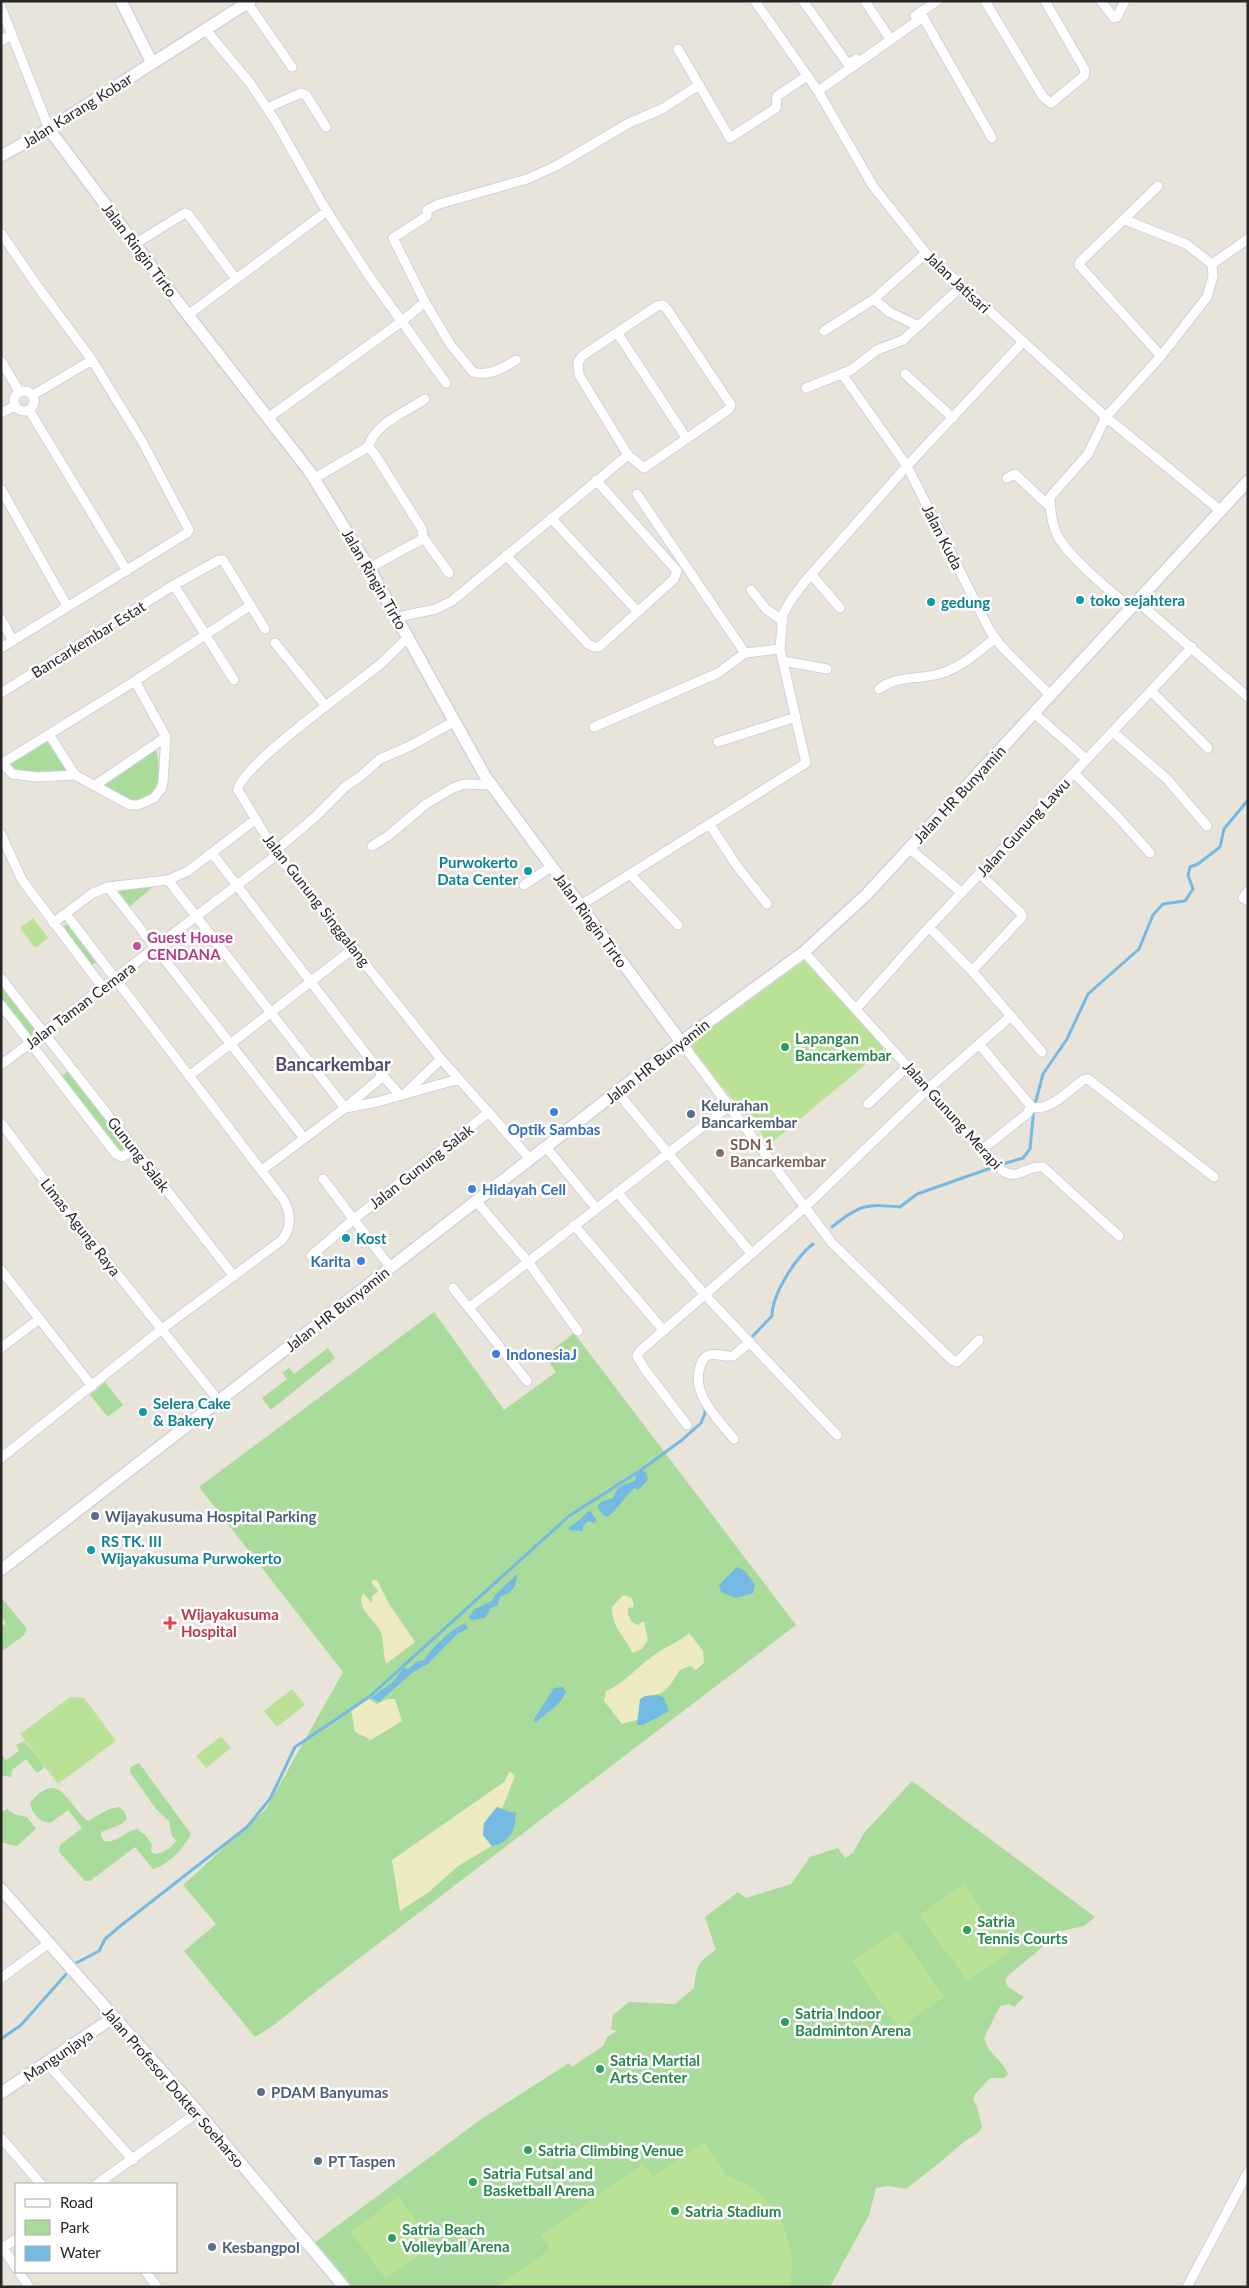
<svg xmlns="http://www.w3.org/2000/svg" width="1249" height="2288" font-family="Lato,sans-serif">
<rect width="100%" height="100%" fill="#e9e4da"/>
<!-- green -->
<path fill="#a9db9a" d="M47 739 68 771 18 772 9 763Z
M156 747C158 763 166 789 148 798 144 800 138 802 133 802 123 800 110 790 101 785Z
M150 881 154 886 128 908 113 888Z
M67 924 97 962 90 966 61 929Z
M1 981 40 1032 31 1039 1 1001Z
M70 1070 130 1147 118 1155 60 1077Z
M434 1312 504 1410 556 1372 545 1356 574 1333 796 1625 319 1989 274 2025 255 2037 184 1951 216 1924 183 1885 266 1809 343 1672 199 1487Z
M328 1348 335 1358 271 1410 262 1398 287 1379 282 1373 289 1368 294 1374Z
M105 1382 123 1405 108 1417 90 1395Z
M1 1597 27 1629 23 1636 1 1652V1627L6 1623 1 1617Z
M24 1741 43 1764 44 1768 37 1773 26 1759 12 1770 11 1777 4 1776 1 1773V1754L6 1760 19 1751 16 1745Z
M139 1763 191 1834C184 1848 168 1865 153 1869L135 1847 90 1881H85L59 1852 60 1845 82 1828 68 1810 50 1823C40 1822 32 1814 30 1803 59 1768 66 1803 88 1821L109 1809 119 1807 124 1811 127 1819 122 1824 101 1832V1836L104 1841C117 1844 124 1831 137 1829L145 1835 152 1844 151 1851 154 1854C162 1854 171 1848 176 1841L172 1836 169 1821 156 1809 130 1772 131 1767Z
M912 1781 1095 1917 1084 1926 1057 1932 1040 1949 1008 1976 1005 1981 1008 1987 1024 1997 1014 2007 1009 2004 1000 2006 984 2038C988 2054 1002 2059 1008 2074L1004 2078H990L975 2094 973 2100 977 2106 982 2127C977 2136 971 2136 964 2142 945 2158 926 2174 906 2189L889 2186 876 2188 869 2215 830 2287H347L310 2246 480 2120 569 2063 572 2067 603 2046 607 2037 617 2031 611 2029 613 2015 629 2002 675 2004 694 1988C697 1966 697 1962 716 1950L705 1917 738 1892 746 1898 791 1884 810 1857 838 1848 845 1858 853 1853 864 1833Z
M7 1809 14 1814 27 1817 36 1829 17 1846 1 1842V1812Z"/>
<!-- sand -->
<path fill="#eceabe" d="M373 1580H377L388 1602 415 1642 386 1664C383 1654 384 1646 382 1636 378 1619 355 1612 363 1593L372 1603V1596L378 1591 371 1582Z
M623 1595 632 1598 634 1607 628 1608V1614L632 1622 638 1625 644 1621 648 1640 642 1649 632 1653C624 1633 612 1630 612 1607Z
M689 1633 703 1651 704 1663 696 1670 690 1666 680 1670C668 1687 668 1695 645 1696L639 1705 640 1713 637 1720 622 1724 604 1701 606 1691C625 1683 636 1668 653 1656 664 1647 678 1643 689 1633Z
M366 1697 377 1704 387 1699H395L402 1721 371 1740 355 1732 351 1710Z
M510 1771 515 1776 502 1809 497 1807 483 1835 492 1846 458 1866 429 1892 400 1911 392 1860 504 1782Z"/>
<!-- pitch -->
<path fill="#bae296" d="M33 918 48 938 35 948 20 928Z
M801 950 884 1049 770 1144 687 1045Z
M292 1689 305 1705 277 1727 264 1711Z
M70 1697 84 1698 116 1741 58 1784 20 1734Z
M221 1736 231 1748 206 1768 196 1756Z
M964 1884 1011 1950 967 1981 920 1915Z
M897 1930 944 1997 899 2028 852 1962Z
M703 2142 720 2164 724 2174C734 2179 745 2183 755 2190 783 2212 799 2252 789 2287H496L550 2249 541 2236 643 2164 653 2177Z
M398 2197 433 2244 386 2279 351 2232Z"/>
<!-- water -->
<path fill="#74bae3" d="M641 1470 646 1472 648 1480 638 1490 635 1488C624 1496 618 1510 607 1517L603 1515 597 1506 603 1501 613 1498C619 1484 621 1486 635 1481L636 1475Z
M588 1511 591 1512 597 1521 594 1523 588 1521 583 1526V1531L569 1530V1527L581 1519Z
M737 1567 745 1571 755 1585 753 1593 736 1598 721 1592 719 1585Z
M517 1574C517 1586 513 1593 501 1596L497 1606 491 1608 485 1618 471 1620 469 1616 475 1609 492 1601 495 1595Z
M465 1623 468 1628 456 1635 428 1664 413 1672 379 1702 371 1698 394 1681 403 1668 408 1669 418 1661 424 1660C434 1645 449 1631 465 1623Z
M563 1687 566 1692C559 1707 547 1712 535 1723L534 1719 554 1688Z
M658 1695 664 1698 669 1711 643 1725H637L640 1699 645 1696Z
M497 1807 513 1813 515 1811C518 1828 509 1843 492 1846L483 1835 484 1823Z"/>
<g fill="none" stroke-linecap="round" stroke-linejoin="round">
<!-- stream -->
<path stroke="#74bae3" stroke-width="3" d="M1003 1164 1023 1158 1030 1149 1034 1108 1043 1074 1067 1039 1088 994 1139 949 1153 915 1163 904 1185 901 1193 889 1188 875 1190 867 1198 864 1220 847 1224 829 1248 800
M832 1227C860 1204 866 1204 900 1207L917 1194 991 1168
M750 1339 772 1316C772 1294 796 1257 813 1244
M1 2039 21 2025 76 1963 99 1951 105 1939 119 1927 247 1827 270 1799 295 1747 369 1697 569 1516 641 1470 682 1440 701 1423 705 1413V1408"/>
<!-- street casing -->
<g stroke="#cfd0df" stroke-width="11">
<path id="street" d="M246 1 292 67
M755 1 818 91 873 186 926 253 1106 417 1221 511
M803 1 848 64 856 59
M865 1 888 36
M985 1 1043 97 1051 103 1084 76 1085 70 1045 1
M1101 1 1114 18 1117 17 1125 1
M1 7 49 129
M915 16 937 1
M205 29 250 83 276 122 323 205 369 276 446 383
M1 41 12 34
M678 49 730 138 776 108 777 96 807 76
M818 91 923 17 992 138
M267 108 301 93 306 95 326 127
M1158 186 1080 262 1079 265 1161 356
M1125 220 1186 244 1212 264 1213 276 1207 297 1161 356 1106 417 1088 454 1050 497C1050 510 1052 523 1057 535 1070 559 1110 590 1131 609
M1 233 38 287 92 360 143 443 189 530 187 533 1 648
M135 244 185 213 188 214 236 279
M1212 264 1248 239
M874 299 889 312 918 326
M425 302 450 344 473 372C487 377 504 368 516 360
M663 305 667 309 731 405 728 410 644 468 628 455 579 375 578 362 582 356 657 306Z
M188 315 327 211
M824 331 874 299 926 253
M618 334 687 439
M1 361 19 391
M842 374 907 466 989 629 1001 646 1050 695
M905 374 953 418
M806 388 851 370 877 350 903 340 962 286
M14 401a10 10 0 1 1 20 0a10 10 0 1 1-20 0Z
M33 395 92 360
M29 410 127 571
M1 413 15 406
M268 418 401 322 425 302 393 238 427 216V210L439 204 527 179 556 166 629 123 662 109 699 85
M368 447C375 423 406 412 425 399
M315 478 368 447 374 453 422 529 423 537 419 541 369 568
M1007 478 1015 474 1050 507
M1 489 67 606
M637 494 745 653
M551 518 638 612
M423 537 449 573
M506 555 588 644 594 647H599L674 579 677 571 596 480
M811 574 840 608
M174 585 234 680
M751 590 766 609 783 621
M1138 602 1248 697
M398 617 436 609 452 601 628 455
M1 619 13 641
M409 637C398 646 389 657 378 666 355 685 240 766 238 790L275 851 441 1059 530 1159
M275 643 325 705
M783 661 827 669
M879 689C897 675 918 680 939 674 961 668 978 652 995 638
M1151 691 1208 748
M1 693 174 585 219 560H223L265 629
M1034 713 1086 759
M594 727 718 673 745 653 780 649
M1113 732 1167 779 1207 826
M49 734 75 775
M718 742 796 717
M3 763 12 774 37 777 75 775 130 805H138L154 798 161 789 163 782 166 737 135 681
M1 764 135 681 251 605
M1074 773 1116 815 1150 853
M94 786 166 737
M710 825 737 866 767 904
M1 834 22 880 103 988
M372 846 388 836 426 804 453 788 464 784 492 785
M909 848 962 893
M275 851 315 817 346 786 361 776 380 759 410 746 455 721
M212 853 383 1076 400 1095
M630 874 678 925
M168 880 345 1108 383 1076
M524 885 552 866
M108 887 304 1138
M1248 891 1243 898 1248 901
M581 905 806 763 780 649 783 614 791 600 806 580 907 466 1022 343
M53 923 93 893 108 887 168 880 188 871 256 819
M929 927 972 971 1042 1052
M804 952 1001 1170C1019 1182 1025 1165 1043 1167L1119 1236
M972 971 1022 917 1021 913 980 874
M1 978 233 1275
M1 1005 116 1154 122 1157 134 1149
M856 1009 921 936 1192 647
M681 1042 832 1243 952 1360 957 1362 979 1340
M979 1044 1030 1105 1028 1113 983 1149
M1 1065 278 854
M189 1076 354 948
M407 1092 441 1059
M617 1092 751 1253
M868 1104 908 1066
M1030 1107C1050 1112 1068 1091 1083 1080L1088 1079 1214 1177
M1 1123 67 1211 219 1401
M546 1147 596 1208
M262 1170 345 1108 377 1102 459 1079
M323 1179 391 1268
M617 1192 705 1295 837 1435
M477 1202 528 1262 578 1331
M574 1225 664 1331
M311 1256 354 1219 489 1112
M1 1270 92 1386
M453 1288 527 1381
M470 1307 729 1106
M1 1348 39 1319
M687 1425 644 1368 637 1356 640 1351 804 1208 929 1088 1011 1016
M734 1439C718 1419 691 1394 700 1367 702 1361 703 1357 709 1355 716 1353 725 1357 733 1356L750 1342
M1 1458 162 1329 282 1240C292 1227 291 1212 283 1199L66 914
M1 1978 49 1943
M46 2062 133 2160
M1 2138 41 2184
M97 2184 198 2112
M3 2248 16 2268
M1 2249 16 2239
M19 2272 29 2287
M146 2272 157 2287
M1187 2287 1248 2172"/>
</g>
<!-- secondary casing -->
<g stroke="#cfd0df" stroke-width="14">
<path id="secondary" d="M121 1 152 63
M49 129 181 306 310 472 369 568 485 776 681 1042
M1 156 49 129 250 1
M1 1570 681 1042 804 952 867 894 1248 481
M1 1889 198 2112 344 2287
M1 2093 114 2017"/>
</g>
<!-- street -->
<use href="#street" stroke="#fff" stroke-width="9"/>
<!-- secondary -->
<use href="#secondary" stroke="#fff" stroke-width="11"/>
</g>
<!-- markers -->
<g fill="#0f9aa8" stroke="#fff" stroke-width="2">
<circle cx="1080" cy="600" r="5"/>
<circle cx="931" cy="602" r="5"/>
<circle cx="528" cy="871" r="5"/>
<circle cx="346" cy="1238" r="5"/>
<circle cx="143" cy="1412" r="5"/>
<circle cx="91" cy="1550" r="5"/>
</g>
<circle fill="#d1479c" stroke="#fff" stroke-width="2" cx="137" cy="946" r="5"/>
<g fill="#2e9e5b" stroke="#fff" stroke-width="2">
<circle cx="785" cy="1047" r="5"/>
<circle cx="967" cy="1930" r="5"/>
<circle cx="785" cy="2022" r="5"/>
<circle cx="600" cy="2069" r="5"/>
<circle cx="528" cy="2150" r="5"/>
<circle cx="473" cy="2182" r="5"/>
<circle cx="675" cy="2211" r="5"/>
<circle cx="392" cy="2238" r="5"/>
</g>
<g fill="#3f7fe0" stroke="#fff" stroke-width="2">
<circle cx="554" cy="1112" r="5"/>
<circle cx="472" cy="1189" r="5"/>
<circle cx="361" cy="1261" r="5"/>
<circle cx="496" cy="1354" r="5"/>
</g>
<g fill="#5c6f8a" stroke="#fff" stroke-width="2">
<circle cx="691" cy="1114" r="5"/>
<circle cx="95" cy="1516" r="5"/>
<circle cx="261" cy="2092" r="5"/>
<circle cx="318" cy="2161" r="5"/>
<circle cx="212" cy="2247" r="5"/>
</g>
<circle fill="#8d6e63" stroke="#fff" stroke-width="2" cx="720" cy="1153" r="5"/>
<path fill="#e0444e" stroke="#fff" stroke-width="2" d="M167.5 1615.5h5v5h5v5h-5v5h-5v-5h-5v-5h5z"/>
<g text-anchor="middle" dominant-baseline="central" stroke-width="5" stroke-linejoin="round" paint-order="stroke">
<!-- street labels -->
<g font-size="15" fill="#272727" stroke="#fff">
<text transform="translate(77 110) rotate(-32)">Jalan Karang Kobar</text>
<text transform="translate(140 250) rotate(53)">Jalan Ringin Tirto</text>
<text transform="translate(958 282) rotate(43)">Jalan Jatisari</text>
<text transform="translate(943 537) rotate(63)">Jalan Kuda</text>
<text transform="translate(375 579) rotate(60)">Jalan Ringin Tirto</text>
<text transform="translate(88 639) rotate(-32)">Bancarkembar Estat</text>
<text transform="translate(959 794) rotate(-47)">Jalan HR Bunyamin</text>
<text transform="translate(1023 827) rotate(-47)">Jalan Gunung Lawu</text>
<text transform="translate(317 900) rotate(52)">Jalan Gunung Singgalang</text>
<text transform="translate(591 920) rotate(54)">Jalan Ringin Tirto</text>
<text transform="translate(80 1005) rotate(-37)">Jalan Taman Cemara</text>
<text transform="translate(657 1061) rotate(-38)">Jalan HR Bunyamin</text>
<text transform="translate(953 1115) rotate(48)">Jalan Gunung Merapi</text>
<text transform="translate(139 1154) rotate(52)">Gunung Salak</text>
<text transform="translate(421 1166) rotate(-38)">Jalan Gunung Salak</text>
<text transform="translate(81 1227) rotate(52)">Limas Agung Raya</text>
<text transform="translate(337 1309) rotate(-38)">Jalan HR Bunyamin</text>
<text transform="translate(58 2055) rotate(-34)">Mangunjaya</text>
<text transform="translate(174 2087) rotate(49)">Jalan Profesor Dokter Soeharso</text>
</g>
<!-- culture labels -->
<g font-size="15" font-weight="bold" fill="#0d838f" stroke="#fff" text-anchor="start">
<text x="1090" y="600">toko sejahtera</text>
<text x="941" y="602">gedung</text>
<text x="518" y="862" text-anchor="end">Purwokerto<tspan x="518" dy="17">Data Center</tspan></text>
<text x="356" y="1238">Kost</text>
<text x="153" y="1403">Selera Cake<tspan x="153" dy="17">&amp; Bakery</tspan></text>
<text x="101" y="1541">RS TK. III<tspan x="101" dy="17">Wijayakusuma Purwokerto</tspan></text>
</g>
<!-- hotel labels -->
<g font-size="15" font-weight="bold" fill="#b23c85" stroke="#fff" text-anchor="start">
<text x="147" y="937">Guest House<tspan x="147" dy="17">CENDANA</tspan></text>
</g>
<!-- leisure labels -->
<g font-size="15" font-weight="bold" fill="#27864d" stroke="#fff" text-anchor="start">
<text x="795" y="1038">Lapangan<tspan x="795" dy="17">Bancarkembar</tspan></text>
<text x="977" y="1921">Satria<tspan x="977" dy="17">Tennis Courts</tspan></text>
<text x="795" y="2013">Satria Indoor<tspan x="795" dy="17">Badminton Arena</tspan></text>
<text x="610" y="2060">Satria Martial<tspan x="610" dy="17">Arts Center</tspan></text>
<text x="538" y="2150">Satria Climbing Venue</text>
<text x="483" y="2173">Satria Futsal and<tspan x="483" dy="17">Basketball Arena</tspan></text>
<text x="685" y="2211">Satria Stadium</text>
<text x="402" y="2229">Satria Beach<tspan x="402" dy="17">Volleyball Arena</tspan></text>
</g>
<!-- service labels -->
<g font-size="15" font-weight="bold" fill="#4e5e75" stroke="#fff" text-anchor="start">
<text x="701" y="1105">Kelurahan<tspan x="701" dy="17">Bancarkembar</tspan></text>
<text x="105" y="1516">Wijayakusuma Hospital Parking</text>
<text x="271" y="2092">PDAM Banyumas</text>
<text x="328" y="2161">PT Taspen</text>
<text x="222" y="2247">Kesbangpol</text>
</g>
<!-- shop labels -->
<g font-size="15" font-weight="bold" fill="#366cbe" stroke="#fff" text-anchor="start">
<text x="554" y="1129" text-anchor="middle">Optik Sambas</text>
<text x="482" y="1189">Hidayah Cell</text>
<text x="351" y="1261" text-anchor="end">Karita</text>
<text x="506" y="1354">IndonesiaJ</text>
</g>
<!-- education labels -->
<g font-size="15" font-weight="bold" fill="#785e54" stroke="#fff" text-anchor="start">
<text x="730" y="1144">SDN 1<tspan x="730" dy="17">Bancarkembar</tspan></text>
</g>
<!-- health labels -->
<g font-size="15" font-weight="bold" fill="#be3a42" stroke="#fff" text-anchor="start">
<text x="181" y="1614">Wijayakusuma<tspan x="181" dy="17">Hospital</tspan></text>
</g>
<!-- quarter labels -->
<g font-size="18" font-weight="bold" fill="#4c4f73" stroke="#fff">
<text x="333" y="1064">Bancarkembar</text>
</g>
</g>
<!-- border -->
<rect width="1249" height="2288" fill="none" stroke="#272727" stroke-width="5"/>
<!-- legend -->
<rect x="15" y="2183" width="162" height="90" fill="#ffffff" stroke="#a9a9a9"/>
<rect x="25" y="2199" width="25" height="8" fill="#ffffff" stroke="#a9a9a9"/>
<text x="60" y="2208" font-size="15" fill="#272727">Road</text>
<rect x="25" y="2220" width="25" height="15" fill="#a9db9a" stroke="#a9a9a9"/>
<text x="60" y="2233" font-size="15" fill="#272727">Park</text>
<rect x="25" y="2246" width="25" height="15" fill="#74bae3" stroke="#a9a9a9"/>
<text x="60" y="2258" font-size="15" fill="#272727">Water</text>
</svg>
